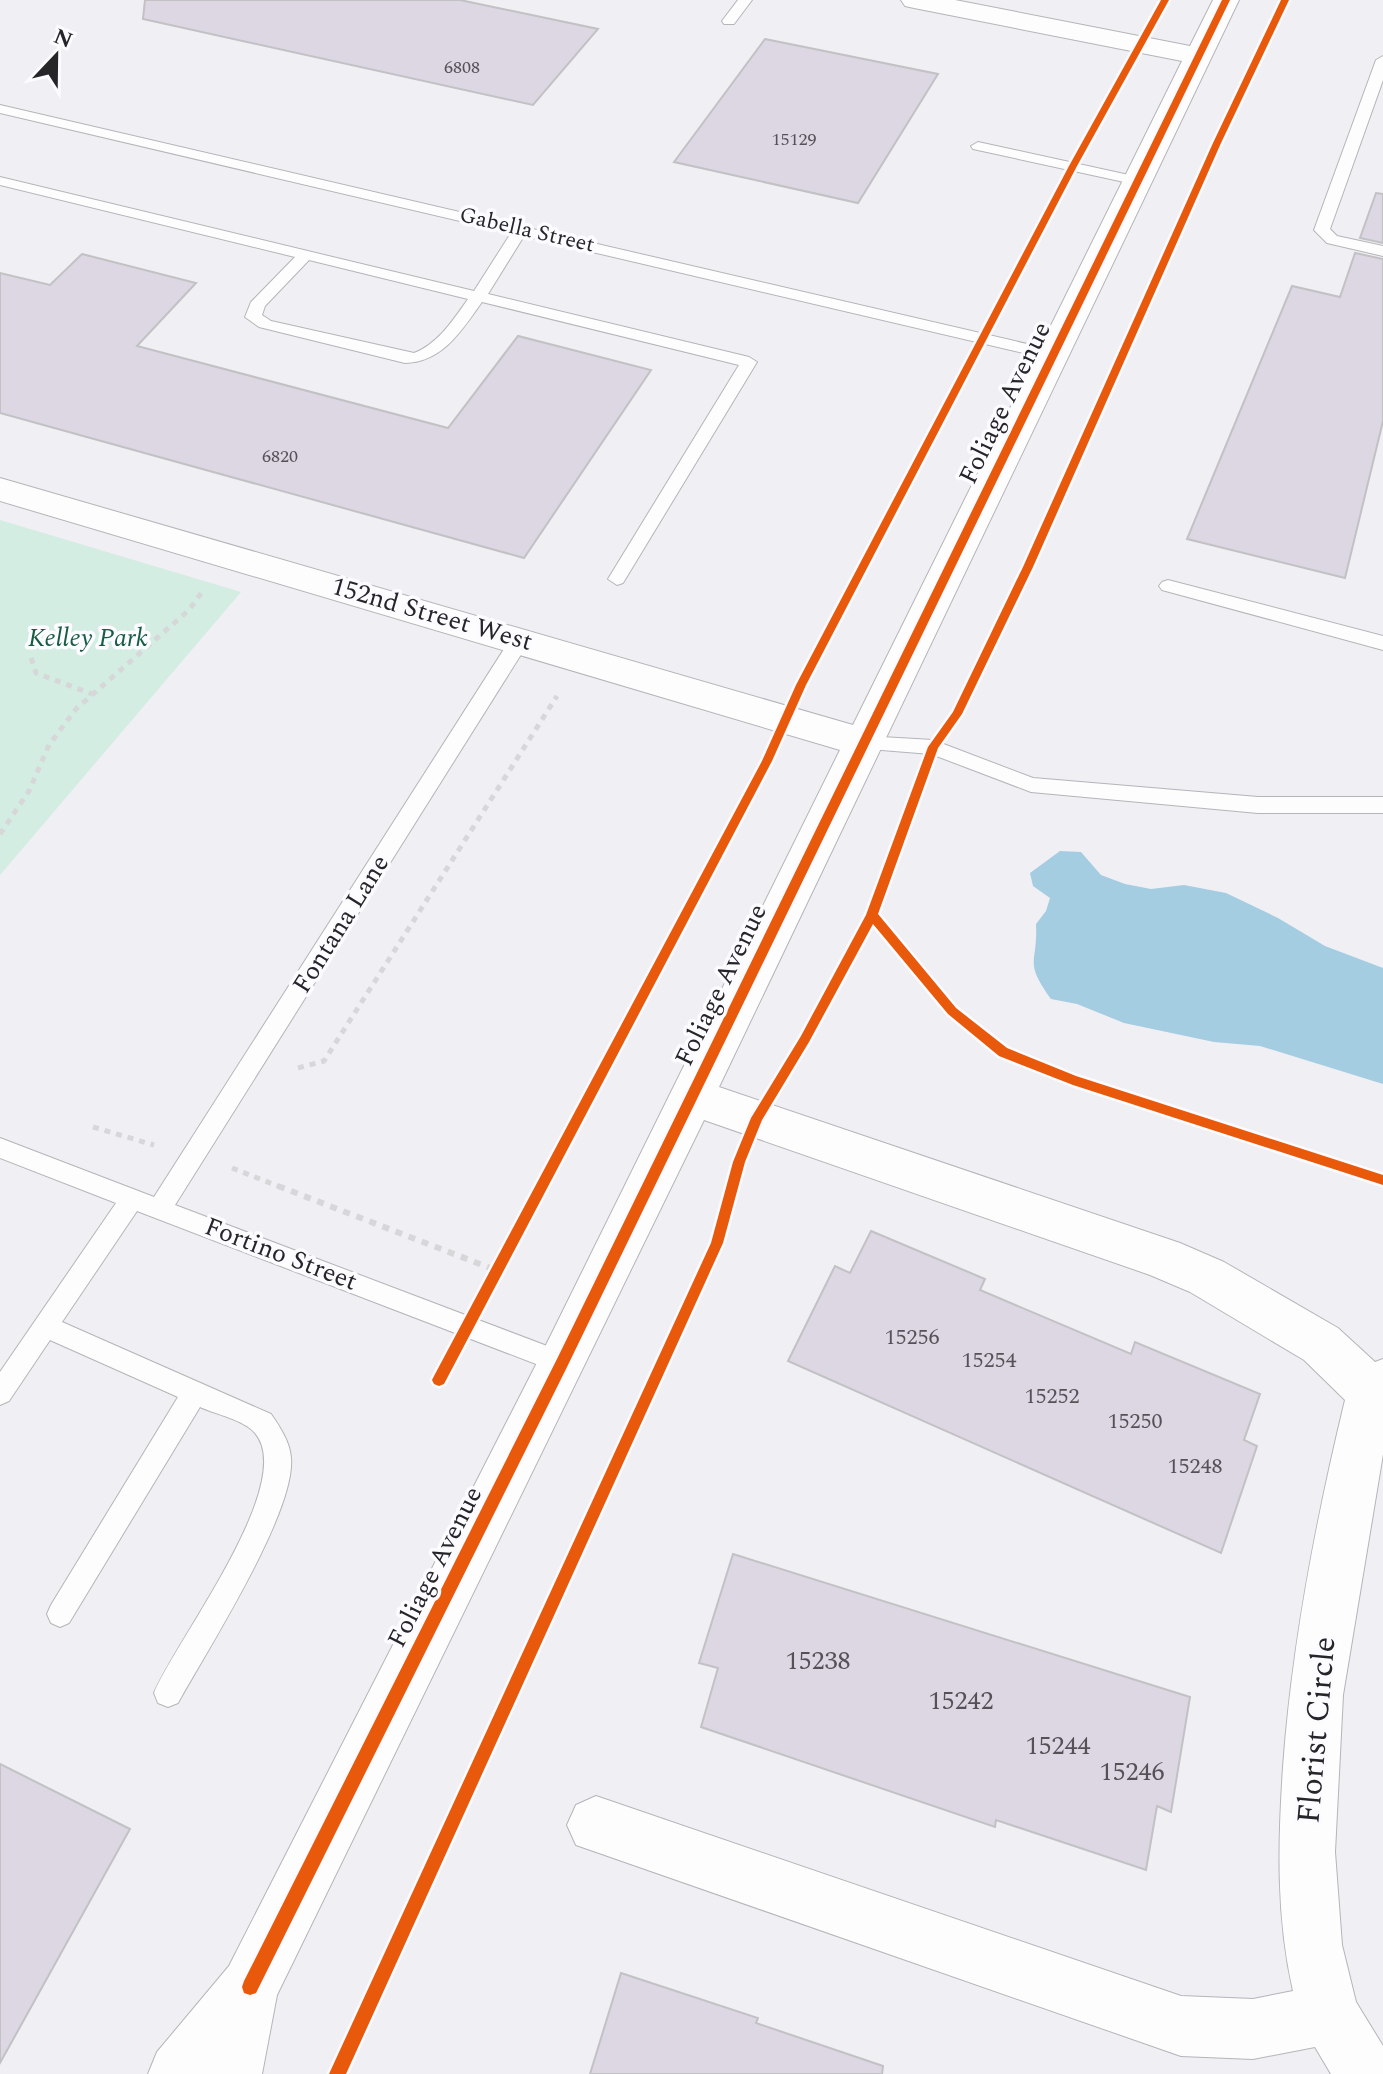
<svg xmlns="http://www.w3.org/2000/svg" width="1383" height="2074" font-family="Spectral,serif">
<rect width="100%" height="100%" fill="#f0eff4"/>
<!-- green -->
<path fill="#d3ede2" d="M0 520 241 592 0 875Z"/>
<!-- water -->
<path fill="#a4cde2" d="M1060 851 1081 852 1101 875 1125 884 1151 889 1184 885 1226 893 1278 918 1325 946 1383 968V1084L1260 1046 1214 1042 1124 1023 1077 1004 1051 999C1023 960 1038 965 1036 924L1046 911 1050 898 1033 886 1030 873Z"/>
<!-- building -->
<path fill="#dcd7e3" stroke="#c2c1c4" stroke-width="2" d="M145 0H460L598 29 533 105 143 19Z
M765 39 938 74 858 203 674 162Z
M1376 193 1383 194V243L1360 238Z
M1355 253 1383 259V421L1345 578 1187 539 1292 286 1340 297Z
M82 254 196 283 137 346 448 428 518 336 651 370 524 558 0 413V273L50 285Z
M871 1231 985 1279 980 1290 1131 1354 1135 1342 1260 1394 1244 1440 1257 1446 1221 1553 788 1361 835 1266 850 1273Z
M733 1554 1190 1697 1171 1812 1157 1806 1146 1870 996 1820 995 1827 701 1727 718 1668 699 1663Z
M0 1764 130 1829 0 2063Z
M621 1973 758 2018 756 2023 883 2066 882 2074H590Z"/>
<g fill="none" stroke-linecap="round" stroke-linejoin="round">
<!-- service casing -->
<g stroke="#b5b4b8" stroke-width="2">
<path id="service" d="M738 0H752L734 24H724L722 21Z
M1383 56V80L1330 229 1337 236 1383 246V256L1327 243 1314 230 1376 60Z
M0 105 1053 350 1061 355 1053 360 524 236 488 294 749 357 757 362 623 583 617 585 608 579 739 365 482 302C462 330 443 362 405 363L259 327 245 317 251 302 295 257 0 185V177L474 291 511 233 0 113ZM309 260 468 299C454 319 438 344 414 353L271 321 262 315 265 306Z
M978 142 1138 177 1145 181 1138 185 973 149 971 146Z
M1168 580 1383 636V650L1162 590 1159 586 1162 582Z
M520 633 529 640 527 645 175 1205 571 1355 574 1363 571 1371 562 1374 137 1211 62 1322 271 1414C280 1427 290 1442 291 1458 296 1512 206 1652 178 1703L168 1707 158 1703 154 1693C176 1640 298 1483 255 1433 244 1420 215 1414 200 1407L69 1623 60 1627 51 1623 47 1614 51 1605 178 1397 50 1340 9 1401 0 1405V1372L116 1203 0 1158V1138L154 1197 513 635Z
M864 736 933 740 1033 778 1258 797H1383V813H1258L1031 792 931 754 857 748 854 743Z"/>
</g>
<!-- minor casing -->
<g stroke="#b5b4b8" stroke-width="2">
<path id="minor" d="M901 0H955L1190 46 1213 0H1239L719 1087 1180 1243 1224 1262 1338 1328 1375 1362 1383 1359V1454L1343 1695 1335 1852 1342 1945 1356 2002 1383 2046V2074H1331L1315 2047 1253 2059 1181 2056 576 1845 567 1825 576 1805 596 1796 1181 1996 1253 1999 1293 1991C1276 1916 1278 1843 1283 1767 1292 1643 1316 1520 1345 1400L1304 1360 1190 1292 1150 1275 704 1120 277 1995 262 2074H148L157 2052 229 1966 545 1347 840 750 0 501V478L853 725 1182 61 914 8 905 6Z"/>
</g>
<!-- path-far1 -->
<path stroke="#d7d7d9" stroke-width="5" stroke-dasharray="6 6" stroke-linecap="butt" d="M31 658 36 673 92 694
M0 834 29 791 49 745 76 709 189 610 202 592
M298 1068 324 1061 557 696
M93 1127 154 1145
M232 1168 283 1188"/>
<!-- path -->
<path stroke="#d7d7d9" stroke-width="6" stroke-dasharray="7 7" stroke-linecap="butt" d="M278 1186 498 1271"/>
<!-- service -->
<use href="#service" fill="#fdfdfd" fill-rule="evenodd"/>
<!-- minor -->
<use href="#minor" fill="#fdfdfd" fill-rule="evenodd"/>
<!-- cycleway casing -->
<g stroke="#fcfbff" stroke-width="5">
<path id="cycleway" d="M1161 0H1169L1077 166 806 685 772 761 444 1384 439 1386 434 1384 432 1380 434 1376 762 761 796 685 1069 166Z
M1222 0H1230L567 1367 256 1993 250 1995 244 1993 242 1987 244 1981 557 1359Z
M1281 0H1289L1221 143 1033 567 962 714 938 748 878 914 956 1008 1007 1048 1076 1076 1383 1175V1185L1073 1085 999 1056 948 1014 873 924 809 1042 762 1120 745 1162 723 1243 346 2074H329L711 1243 733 1162 751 1118 801 1036 866 915 928 747 953 712 1023 567 1213 143Z"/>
</g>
<!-- cycleway -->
<use href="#cycleway" fill="#e8590c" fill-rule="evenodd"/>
</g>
<g text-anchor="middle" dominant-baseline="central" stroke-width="7" stroke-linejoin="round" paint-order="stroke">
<!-- far-number labels -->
<g font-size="18" fill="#545257">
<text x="462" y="67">6808</text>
<text x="794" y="139">15129</text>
<text x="280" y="456">6820</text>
</g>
<!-- far-street labels -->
<g font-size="22" fill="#262528" stroke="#fcfbff">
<text transform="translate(527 230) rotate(13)">Gabella Street</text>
</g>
<!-- number labels -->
<g font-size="22" fill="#545257">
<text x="912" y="1337">15256</text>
<text x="989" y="1360">15254</text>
<text x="1052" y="1396">15252</text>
<text x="1135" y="1421">15250</text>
<text x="1195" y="1466">15248</text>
</g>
<!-- street labels -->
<g font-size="26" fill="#262528" stroke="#fcfbff">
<text transform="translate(1005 403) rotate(-64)">Foliage Avenue</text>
<text transform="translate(432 614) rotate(16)">152nd Street West</text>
<text transform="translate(341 924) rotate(-58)">Fontana Lane</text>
<text transform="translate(721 985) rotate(-64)">Foliage Avenue</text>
<text transform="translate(281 1254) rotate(21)">Fortino Street</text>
<text transform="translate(435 1567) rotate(-63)">Foliage Avenue</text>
</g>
<!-- park labels -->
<g font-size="26" font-style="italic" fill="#175d42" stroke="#fcfbff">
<text x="88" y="638">Kelley Park</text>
</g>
<!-- near-number labels -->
<g font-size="26" fill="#545257">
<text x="818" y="1661">15238</text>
<text x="961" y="1701">15242</text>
<text x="1058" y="1746">15244</text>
<text x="1132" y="1772">15246</text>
</g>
<!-- near-street labels -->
<g font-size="32" fill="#262528" stroke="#fcfbff">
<text transform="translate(1317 1730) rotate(-85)">Florist Circle</text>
</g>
</g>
<!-- north arrow -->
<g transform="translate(56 56) rotate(22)" stroke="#fcfbff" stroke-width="6" paint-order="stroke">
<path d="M0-6L14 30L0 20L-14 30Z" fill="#262528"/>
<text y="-12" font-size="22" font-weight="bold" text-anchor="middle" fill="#262528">N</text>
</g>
</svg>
